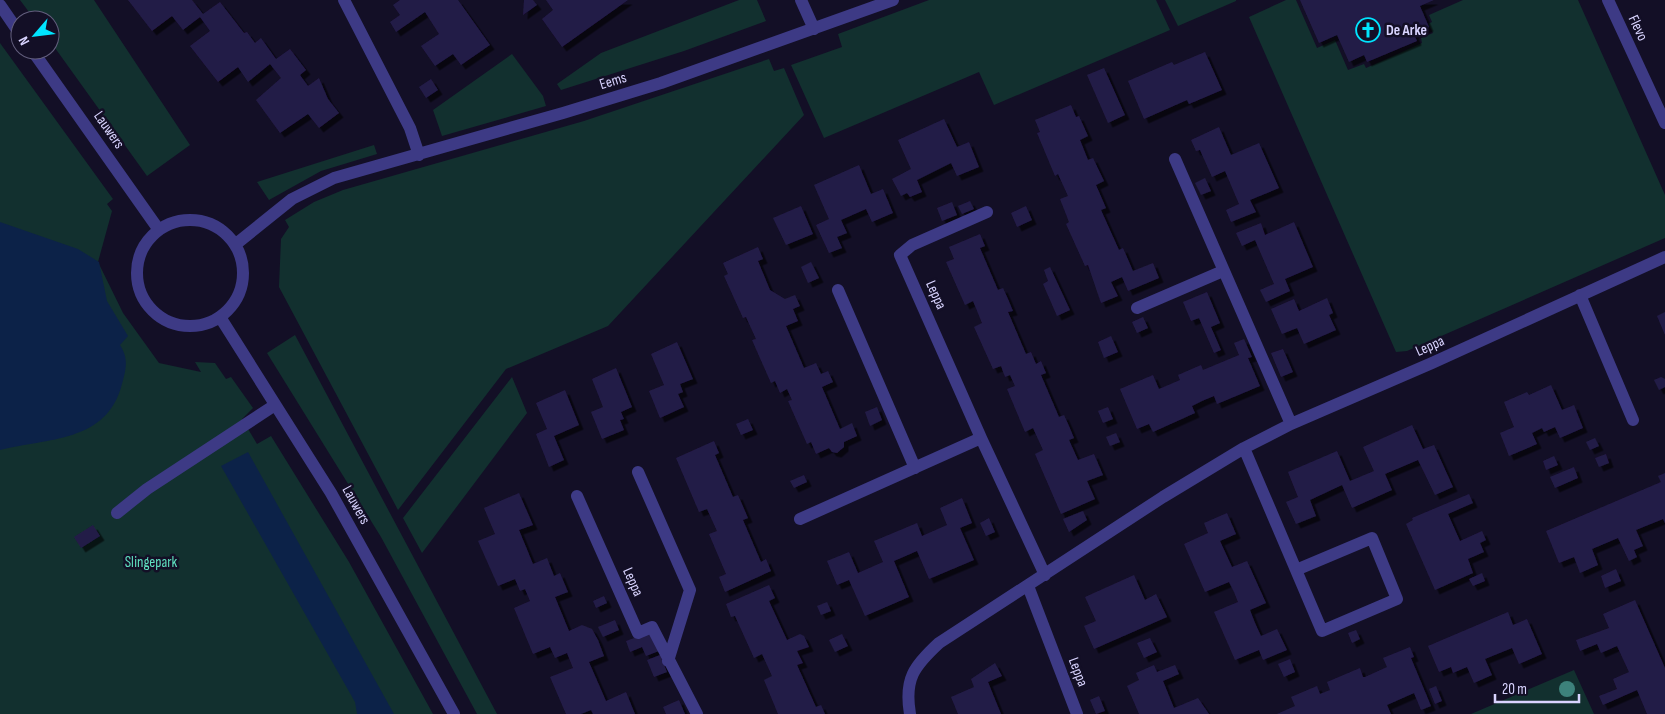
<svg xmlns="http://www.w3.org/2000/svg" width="1665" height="714" font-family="'Sofia Sans Condensed',sans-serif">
<defs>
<filter id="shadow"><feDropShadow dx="4.5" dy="4.5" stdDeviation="0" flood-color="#0009"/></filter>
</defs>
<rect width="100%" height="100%" fill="#130f26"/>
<!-- green -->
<path fill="#12302f" d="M20 0H94L190 145 147 176 50 41V20H35Z
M739 0H757L766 21 684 51 561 90 557 84 601 53Z
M929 0H1156L1170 30 994 105 979 72 824 138 791 65 842 47 838 34Z
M1165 0H1236V1L1178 26Z
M1286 0H1296L1317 48 1335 40 1348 70 1364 64 1366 68 1422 43 1421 38 1433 33 1428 24 1432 22 1429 15 1463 0H1578L1665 195V238L1407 351 1396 352 1249 17Z
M0 43 113 199 107 204 112 211 98 262 123 313 159 363 201 372 195 362 215 363 226 379 231 377 253 408 242 419 257 444 271 436 349 562 433 714H0Z
M512 54 543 96 546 106 442 136 433 110Z
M769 59 774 71 784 68 804 115 608 326 506 369 398 510 279 287 281 239 289 227 285 220 314 202 343 190 584 121Z
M374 145 377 154 321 171 269 200 257 182Z
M295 335 497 714H477L381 537 267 353Z
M512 377 527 413 422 553 403 518Z
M1574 670 1594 714H1471Z"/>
<!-- water -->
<path fill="#0c2248" d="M0 222 78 249 99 262 107 301 128 336 120 345C129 359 126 369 122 384 107 443 47 438 0 450Z
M248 452 394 714H357L355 702 221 466Z"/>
<!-- building -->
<path fill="#241b47" filter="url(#shadow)" d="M128 0H192L203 14 220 2 244 33 247 32 255 43 261 38 276 59 290 49 306 70 300 75 308 86 319 78 328 99 339 113 319 128 308 114 280 133 256 100 281 78 270 64 248 82 238 67 218 82 190 46 210 31 200 17 183 30 172 16 152 31Z
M400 0H458L490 45 461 65 453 54 435 66 421 46 439 34 425 12 396 32 390 22 400 15 393 5Z
M524 0H533L537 5 523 15Z
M546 0H628L562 47 542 19 553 10Z
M1300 0H1434L1420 6 1429 27 1414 34 1417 41 1367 62 1364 55 1349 62 1337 35 1319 43Z
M1205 52 1222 90 1189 104 1187 100 1144 119 1128 81 1172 62 1174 65Z
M1104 68 1125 115 1108 123 1087 75Z
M431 79 438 90 426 98 419 87Z
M1071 105 1076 117 1079 116 1088 136 1080 140 1088 160 1093 158 1104 181 1096 185 1106 208 1101 210 1119 250 1123 248 1133 271 1153 263 1159 278 1128 291 1122 277 1111 282 1118 296 1101 303 1088 265 1085 266 1066 224 1069 222 1060 199 1068 196 1058 174 1055 176 1037 133 1040 132 1035 120Z
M944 119 957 147 969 142 979 167 957 176 951 163 917 180 922 192 910 197 907 193 901 196 892 179 911 169 898 140Z
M1219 127 1231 155 1259 143 1279 188 1250 200 1256 212 1231 222 1226 210 1239 204 1225 171 1212 177 1200 150 1196 151 1191 140Z
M859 165 871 194 883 189 893 213 872 222 866 209 841 220 847 233 837 237 842 248 829 253 816 225 829 219 814 185Z
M1205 178 1211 191 1201 195 1195 183Z
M970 201 974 209 962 214 958 206Z
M952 202 957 215 942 221 937 208Z
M801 206 813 234 786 245 773 218Z
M1026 206 1032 220 1017 227 1011 213Z
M1294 222 1313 267 1285 279 1290 291 1266 302 1260 290 1274 284 1255 240 1242 246 1236 233 1261 223 1265 235Z
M980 234 985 246 980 248 998 290 1003 288 1008 299 1013 311 1008 312 1026 354 1031 352 1036 364 1041 361 1046 373 1041 375 1059 417 1064 415 1069 426 1074 438 1069 440 1078 460 1094 454 1103 475 1087 481 1095 499 1061 514 1035 454 1043 450 1033 428 1025 432 1007 389 1015 386 1010 375 1005 377 1001 366 993 369 974 327 982 323 973 301 965 305 946 262 954 259 949 247Z
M758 247 763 259 758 261 770 290 785 299 795 295 800 306 793 309 798 321 786 326 804 368 816 363 821 374 828 371 833 382 822 387 840 429 852 423 857 436 844 442V447L837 453 832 452 829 448 816 454 811 442 807 444 788 401 792 400 787 389 780 393 775 381 771 383 752 340 756 339 746 317 743 318 724 276 728 274 723 263Z
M811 262 819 278 808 283 801 267Z
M1050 267 1070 310 1057 316 1043 284 1048 281 1044 270Z
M1207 292 1220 323 1211 327 1221 350 1214 353 1199 318 1191 321 1183 302Z
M1327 298 1333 313 1329 315 1336 330 1304 344 1297 328 1282 334 1271 309 1294 299 1299 311Z
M1665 312V335L1657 316Z
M1143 317 1148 328 1137 333 1132 322Z
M1111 336 1118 352 1104 358 1098 342Z
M1244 339 1252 357 1248 358 1260 386 1217 404 1214 396 1202 401 1192 406 1195 413 1153 432 1149 424 1137 429 1120 389 1153 375 1159 389 1180 380 1178 375 1201 365 1203 370 1239 355 1234 343Z
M677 342 693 379 680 384 683 392 678 394 684 407 660 418 649 391 664 385 651 354Z
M1283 349 1293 372 1281 377 1271 353Z
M616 368 632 407 621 412 624 419 620 420 624 430 602 439 591 412 603 407 592 379Z
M1661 377 1665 379V387L1659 390 1654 380Z
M1551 385 1562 410 1574 405 1583 428 1560 438 1555 427 1544 432 1542 428 1532 433 1537 444 1509 456 1500 433 1514 427 1504 402 1527 392 1529 395Z
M565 390 579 425 554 436 564 460 549 467 536 434 547 429 536 403Z
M877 407 882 420 870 426 865 412Z
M1108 407 1113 419 1103 423 1098 411Z
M748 419 753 430 741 435 736 424Z
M1412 425 1423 449 1434 445 1453 487 1435 495 1418 460 1385 474 1392 490 1352 508 1342 485 1310 500 1316 516 1296 524 1286 502 1298 497 1288 472 1337 451 1350 481 1374 471 1363 447Z
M1116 433 1120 442 1110 446 1106 437Z
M1595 438 1599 446 1590 450 1586 442Z
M714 441 719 453 715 455 733 497 738 495 748 518 743 520 761 562 766 559 771 571 725 592 719 577 726 574 709 534 717 531 707 509 699 512 676 458Z
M1606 454 1609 463 1599 467 1595 458Z
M1554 456 1558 465 1546 470 1543 461Z
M1574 467 1578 478 1555 488 1550 477Z
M1665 473V523L1663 519 1636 530 1643 546 1634 550 1637 557 1629 561 1618 538 1592 549 1598 565 1580 573 1574 557 1559 563 1546 531 1661 482 1658 476Z
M804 475 807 482 794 488 790 481Z
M519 493 533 525 519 530 533 564 547 558 554 576 560 573 568 592 555 597 569 631 582 625 592 629 598 640 604 656 589 662 606 701 626 692 635 714H593L591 710 581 714H566L550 677 573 668 567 653 555 658 550 647 533 654 514 608 530 601 525 589 520 591 515 579 498 586 478 541 495 534 484 508Z
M1469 494 1473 503 1448 514 1460 541 1482 531 1486 540 1480 543 1484 552 1468 559 1473 573 1435 590 1406 524 1413 520 1412 518Z
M962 498 972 523 960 528 974 560 929 579 917 551 894 561 909 597 865 616 849 580 837 585 827 561 849 552 858 573 883 562 874 541 917 523 922 536 947 525 940 508Z
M1083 511 1087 520 1069 532 1063 519Z
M1227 513 1236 534 1220 541 1232 567 1247 561 1266 603 1250 610 1255 623 1261 636 1277 629 1287 650 1263 660 1259 650 1235 660 1214 612 1238 602 1234 592 1229 582 1205 592 1184 544 1208 533 1204 523Z
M989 518 995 532 986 536 980 523Z
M93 525 100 536 81 548 74 537Z
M1616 569 1621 581 1605 588 1601 576Z
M1482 573 1485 581 1473 586 1469 579Z
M1134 575 1145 600 1156 594 1167 617 1094 649 1084 626 1096 621 1085 597Z
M769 585 775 598 769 601 787 640 800 634 804 636 809 647 797 651 803 663 797 665 816 707 821 705 825 714H778L764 680 772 676 762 654 754 658 735 616 731 617 726 604Z
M604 596 607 603 596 608 593 601Z
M1635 600 1665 668V714H1647L1637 690 1603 705 1599 696 1617 689 1613 679 1629 672 1617 646 1601 653 1597 644 1580 651 1576 640 1609 628 1603 614Z
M827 602 831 611 821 615 817 606Z
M1508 612 1513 625 1527 619 1542 654 1519 664 1512 648 1485 659 1492 675 1474 683 1467 667 1453 673 1451 667 1439 672 1428 646Z
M615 620 619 630 603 637 598 627Z
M1356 630 1360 639 1352 643 1348 633Z
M651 632 659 651 646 656 642 647 630 652 626 641Z
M842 634 848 646 835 652 829 640Z
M1150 638 1157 652 1144 658 1137 643Z
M1410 647 1414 657 1411 658 1431 706 1421 710 1414 693 1387 705 1391 714H1277L1295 706 1291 697 1317 686 1320 694 1330 690 1327 682 1360 668 1363 677H1365L1387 667 1383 658Z
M660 655 667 672 654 677 647 660Z
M1290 659 1295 672 1284 677 1278 664Z
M995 663 1002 676 988 682 1001 714H958L951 697 974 687 971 679Z
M1154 665 1157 672 1175 665 1179 674 1163 681 1174 708 1198 698 1209 714H1139L1127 686 1139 680 1136 673Z
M1436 686 1442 701 1435 704 1429 689Z
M1099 696 1105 711 1096 714 1090 700Z
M679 700 685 714H666L663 707Z"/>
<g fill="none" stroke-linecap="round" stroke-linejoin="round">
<!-- minor -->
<path stroke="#3d3a85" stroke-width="12" d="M344 0 410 128 419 155
M801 0 814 29
M1608 0 1665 123
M0 5 20 34
M32 50 159 230
M1175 159 1291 424
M137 273a53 53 0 1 1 106 0a53 53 0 1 1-106 0Z
M236 244 292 199 334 178 563 113 661 83 893 0
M838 290 915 468
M1580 295 1633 420
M1137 308 1223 271
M220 317 331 493 454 714
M981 438 900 255 912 245 987 212
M1244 448 1322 631 1397 599 1372 538 1296 570
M638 472 690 590 668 661
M577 496 638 633 652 627 697 714
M117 513 147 489 275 405
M800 519 981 438 1045 575
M1028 586 1077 714
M910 714C904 679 914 666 939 643L1163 497 1244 448 1291 424 1432 363 1665 257"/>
</g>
<!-- trees -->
<circle fill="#3d827b" cx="1567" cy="689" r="8"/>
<!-- icons -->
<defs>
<g id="church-ring" transform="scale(1.25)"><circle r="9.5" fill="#130f26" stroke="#00e5ff" stroke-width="1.5"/><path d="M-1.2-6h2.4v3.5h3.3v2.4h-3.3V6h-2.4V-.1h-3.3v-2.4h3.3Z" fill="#00e5ff"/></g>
</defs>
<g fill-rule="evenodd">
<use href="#church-ring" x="1368" y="30"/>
</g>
<g text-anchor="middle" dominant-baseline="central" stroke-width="5" stroke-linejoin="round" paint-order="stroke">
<!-- street labels -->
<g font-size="15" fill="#d9d4ff" stroke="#130f26">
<text transform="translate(1638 28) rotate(65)">Flevo</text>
<text transform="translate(613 81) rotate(-17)">Eems</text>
<text transform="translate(109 130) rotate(55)">Lauwers</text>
<text transform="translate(936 295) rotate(66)">Leppa</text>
<text transform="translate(1430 346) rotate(-24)">Leppa</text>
<text transform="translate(356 505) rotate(61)">Lauwers</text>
<text transform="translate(633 582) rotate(66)">Leppa</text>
<text transform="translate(1078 672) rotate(69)">Leppa</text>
</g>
<!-- poi labels -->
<g font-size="15" font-weight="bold" fill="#d9d4ff" stroke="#130f26" text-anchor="start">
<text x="1386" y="30">De Arke</text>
</g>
<!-- park labels -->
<g font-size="15" fill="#5fe0c0" stroke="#130f26">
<text x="151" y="562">Slingepark</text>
</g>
</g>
<!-- north arrow -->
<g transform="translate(35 35) rotate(242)"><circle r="24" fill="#130f26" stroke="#625e7d"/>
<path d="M0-4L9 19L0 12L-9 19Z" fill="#00e5ff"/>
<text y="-8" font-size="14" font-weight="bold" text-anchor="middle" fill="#d9d4ff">N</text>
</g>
<!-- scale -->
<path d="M1495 694v8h84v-8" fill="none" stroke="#d9d4ff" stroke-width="2.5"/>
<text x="1502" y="694" font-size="15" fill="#d9d4ff" stroke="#130f26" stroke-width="4" paint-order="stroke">20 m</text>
</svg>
